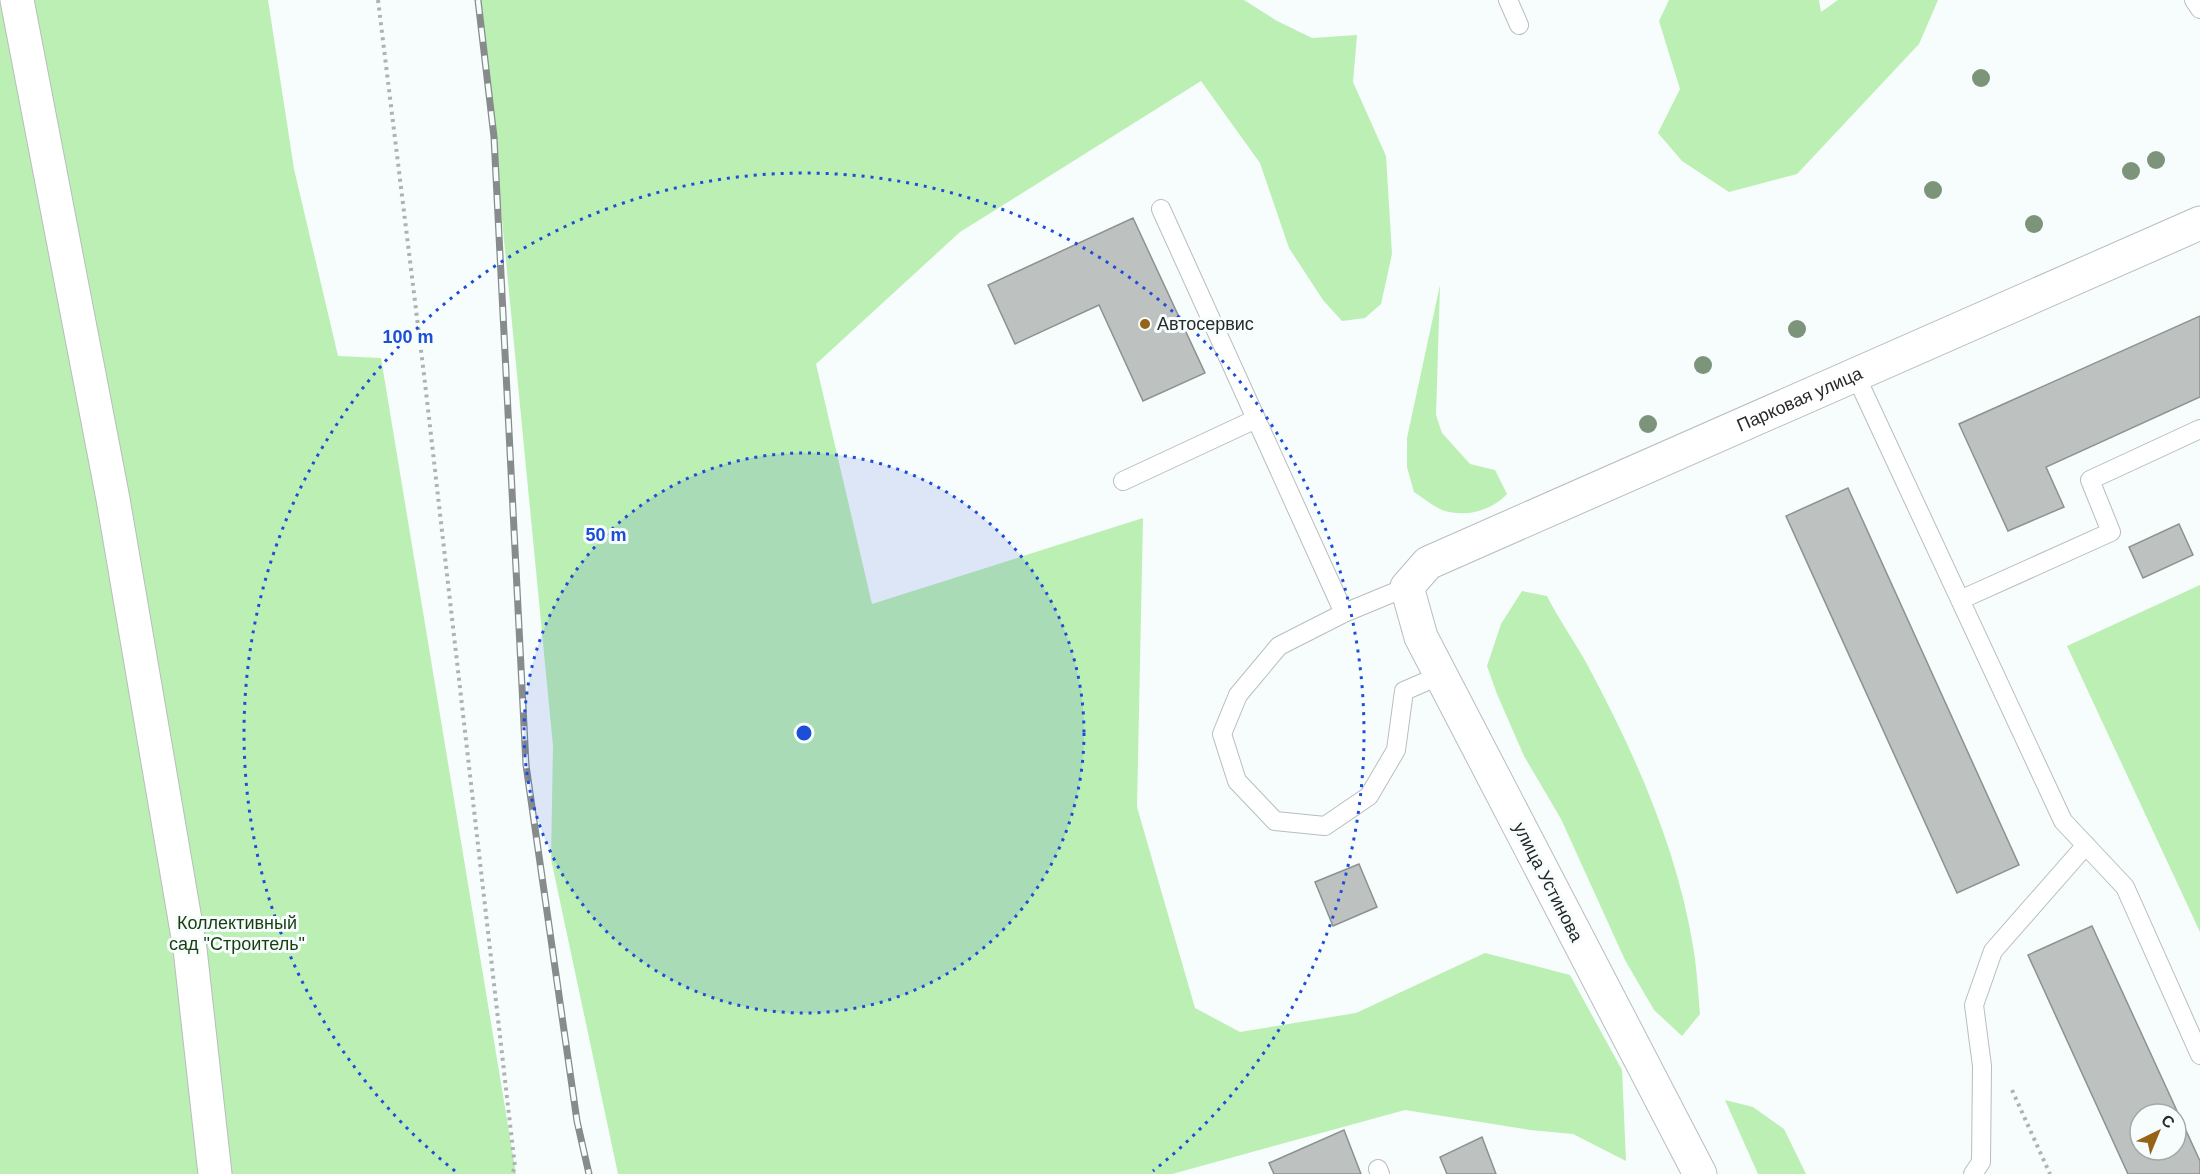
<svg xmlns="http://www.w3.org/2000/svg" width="2200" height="1174" font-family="Arial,sans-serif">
<rect width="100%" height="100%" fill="#f7fcfc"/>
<!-- green -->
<path fill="#bcefb3" d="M0 0H268L294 169 338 356 381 358 516 1174H0Z
M478 0H1244L1277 21 1312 38 1357 35 1353 82 1386 156 1392 254 1381 304 1365 318 1342 321 1323 300 1289 248 1260 163 1201 81 960 232 816 364 872 604 1143 518 1137 807 1195 1008 1240 1032 1356 1013 1485 953 1570 975 1622 1070 1626 1161 1573 1134 1530 1130 1405 1110 1172 1174H618L551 859 553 746 494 137Z
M1669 0H1819L1821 12 1838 0H1938L1919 44 1797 174 1729 192 1682 161 1658 133 1680 89 1659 21Z
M1440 285 1436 415 1442 433 1470 464 1495 470 1507 494C1491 511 1465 518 1442 510 1433 506 1423 498 1414 492L1407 467V438Z
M2200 585V932L2067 646Z
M1522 591 1547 596C1559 620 1575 642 1588 666 1635 754 1677 848 1693 946 1697 969 1698 992 1700 1014L1682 1036 1654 1010 1625 960 1561 819 1524 756 1497 694 1487 666 1501 624Z
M1725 1100 1753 1107 1784 1129 1806 1174H1758Z"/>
<!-- building -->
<path fill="#bdc1bf" stroke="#8d928f" stroke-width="1.5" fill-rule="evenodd" d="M1133 218 1205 373 1143 401 1099 305 1015 344 988 285Z
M2200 316V397L2046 467 2064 507 2008 531 1959 424Z
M1848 488 2019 865 1957 893 1786 516Z
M2179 524 2193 555 2143 578 2129 547Z
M1359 864 1377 907 1333 926 1315 882Z
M2092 926 2200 1161V1174H2128L2028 955ZM2140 1114H2176V1150H2140Z
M1344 1130 1361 1174H1274L1269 1163Z
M1482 1137 1496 1174H1447L1440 1157Z"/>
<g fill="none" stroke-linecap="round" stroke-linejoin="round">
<!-- lane casing -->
<g stroke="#b8bebd" stroke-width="20">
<path id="lane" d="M1508 0 1519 25
M2194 0 2200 9
M1161 209 1344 613
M1855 374 2063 821 2125 887 2200 1055
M1123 481 1256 419
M1407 587 1344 613 1279 646 1238 695 1222 734 1237 781 1275 821 1325 826 1369 796 1396 750 1404 691 1441 675
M1960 600 2111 532 2090 480 2200 429
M1378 1169 1380 1174
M1973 1174 1981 1162 1982 1066 1974 1005 1993 951 2086 845"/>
</g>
<!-- street casing -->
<g stroke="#b8bebd" stroke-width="35">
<path id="street" d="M17 0 113 499 190 949 215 1174"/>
</g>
<!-- secondary casing -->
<g stroke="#b8bebd" stroke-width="35">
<g id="secondary">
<path id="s1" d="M1700 1174 1421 637 1407 587 1428 563 2200 223"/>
</g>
</g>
<!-- path -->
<path stroke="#aeb2b2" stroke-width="4" stroke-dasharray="3 4.5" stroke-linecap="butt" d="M378 0 425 383 515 1167 512 1174
M2012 1090 2050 1174"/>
<!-- lane -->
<use href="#lane" stroke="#fff" stroke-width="18"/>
<!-- street -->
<use href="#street" stroke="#fff" stroke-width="33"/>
<!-- secondary -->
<use href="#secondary" stroke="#fff" stroke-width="33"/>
<!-- rail casing -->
<g stroke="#878b8b" stroke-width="7">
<path id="rail" d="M478 0 494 137 526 765 577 1121 589 1174"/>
</g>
<!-- rail -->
<use href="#rail" stroke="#f7fcfc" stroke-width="4.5" stroke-dasharray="14" stroke-linecap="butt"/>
</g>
<!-- trees -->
<g fill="#7b947a">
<circle cx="1981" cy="78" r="9"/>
<circle cx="2156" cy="160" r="9"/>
<circle cx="2131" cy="171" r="9"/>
<circle cx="1933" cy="190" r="9"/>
<circle cx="2034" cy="224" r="9"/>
<circle cx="1797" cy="329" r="9"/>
<circle cx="1703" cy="365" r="9"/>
<circle cx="1648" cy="424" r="9"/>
</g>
<!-- distance rings -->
<circle cx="804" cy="733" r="280" fill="#1d4ed8" fill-opacity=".12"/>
<g fill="none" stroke="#1d4ed8" stroke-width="3" stroke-dasharray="3 6">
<circle cx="804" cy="733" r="280"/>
<path d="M455 1171A560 560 0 1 1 1153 1171"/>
</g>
<!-- markers -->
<circle fill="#966417" stroke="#f7fcfc" stroke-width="2" cx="1145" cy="324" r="6"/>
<g text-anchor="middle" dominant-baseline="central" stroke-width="6" stroke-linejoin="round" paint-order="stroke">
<!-- poi labels -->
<g font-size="18" fill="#282a2a" stroke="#f7fcfc" text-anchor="start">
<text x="1157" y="324">Автосервис</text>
</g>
<!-- street labels -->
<g font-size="18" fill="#282a2a" stroke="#f7fcfc">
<text stroke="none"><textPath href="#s1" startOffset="1095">Парковая улица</textPath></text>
<text transform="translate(1548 882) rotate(63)">улица Устинова</text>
</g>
<!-- park labels -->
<g font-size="18" fill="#163e0f" stroke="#f7fcfc">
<text x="237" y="923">Коллективный<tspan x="237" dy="21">сад "Строитель"</tspan></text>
</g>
</g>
<circle cx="804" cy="733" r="9" fill="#1d4ed8" stroke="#f7fcfc" stroke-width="3"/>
<g font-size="18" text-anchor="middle" font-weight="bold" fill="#1d4ed8" stroke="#f7fcfc" stroke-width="6" stroke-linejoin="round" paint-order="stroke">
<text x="408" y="343">100 m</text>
<text x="606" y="541">50 m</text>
</g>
<!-- north arrow -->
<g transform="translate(2158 1132) rotate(43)"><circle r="28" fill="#f7fcfc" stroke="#a4a8a8" stroke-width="1.5"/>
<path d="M0-4.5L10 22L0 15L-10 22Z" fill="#966417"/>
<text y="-9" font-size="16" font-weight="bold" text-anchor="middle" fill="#282a2a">С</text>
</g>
</svg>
